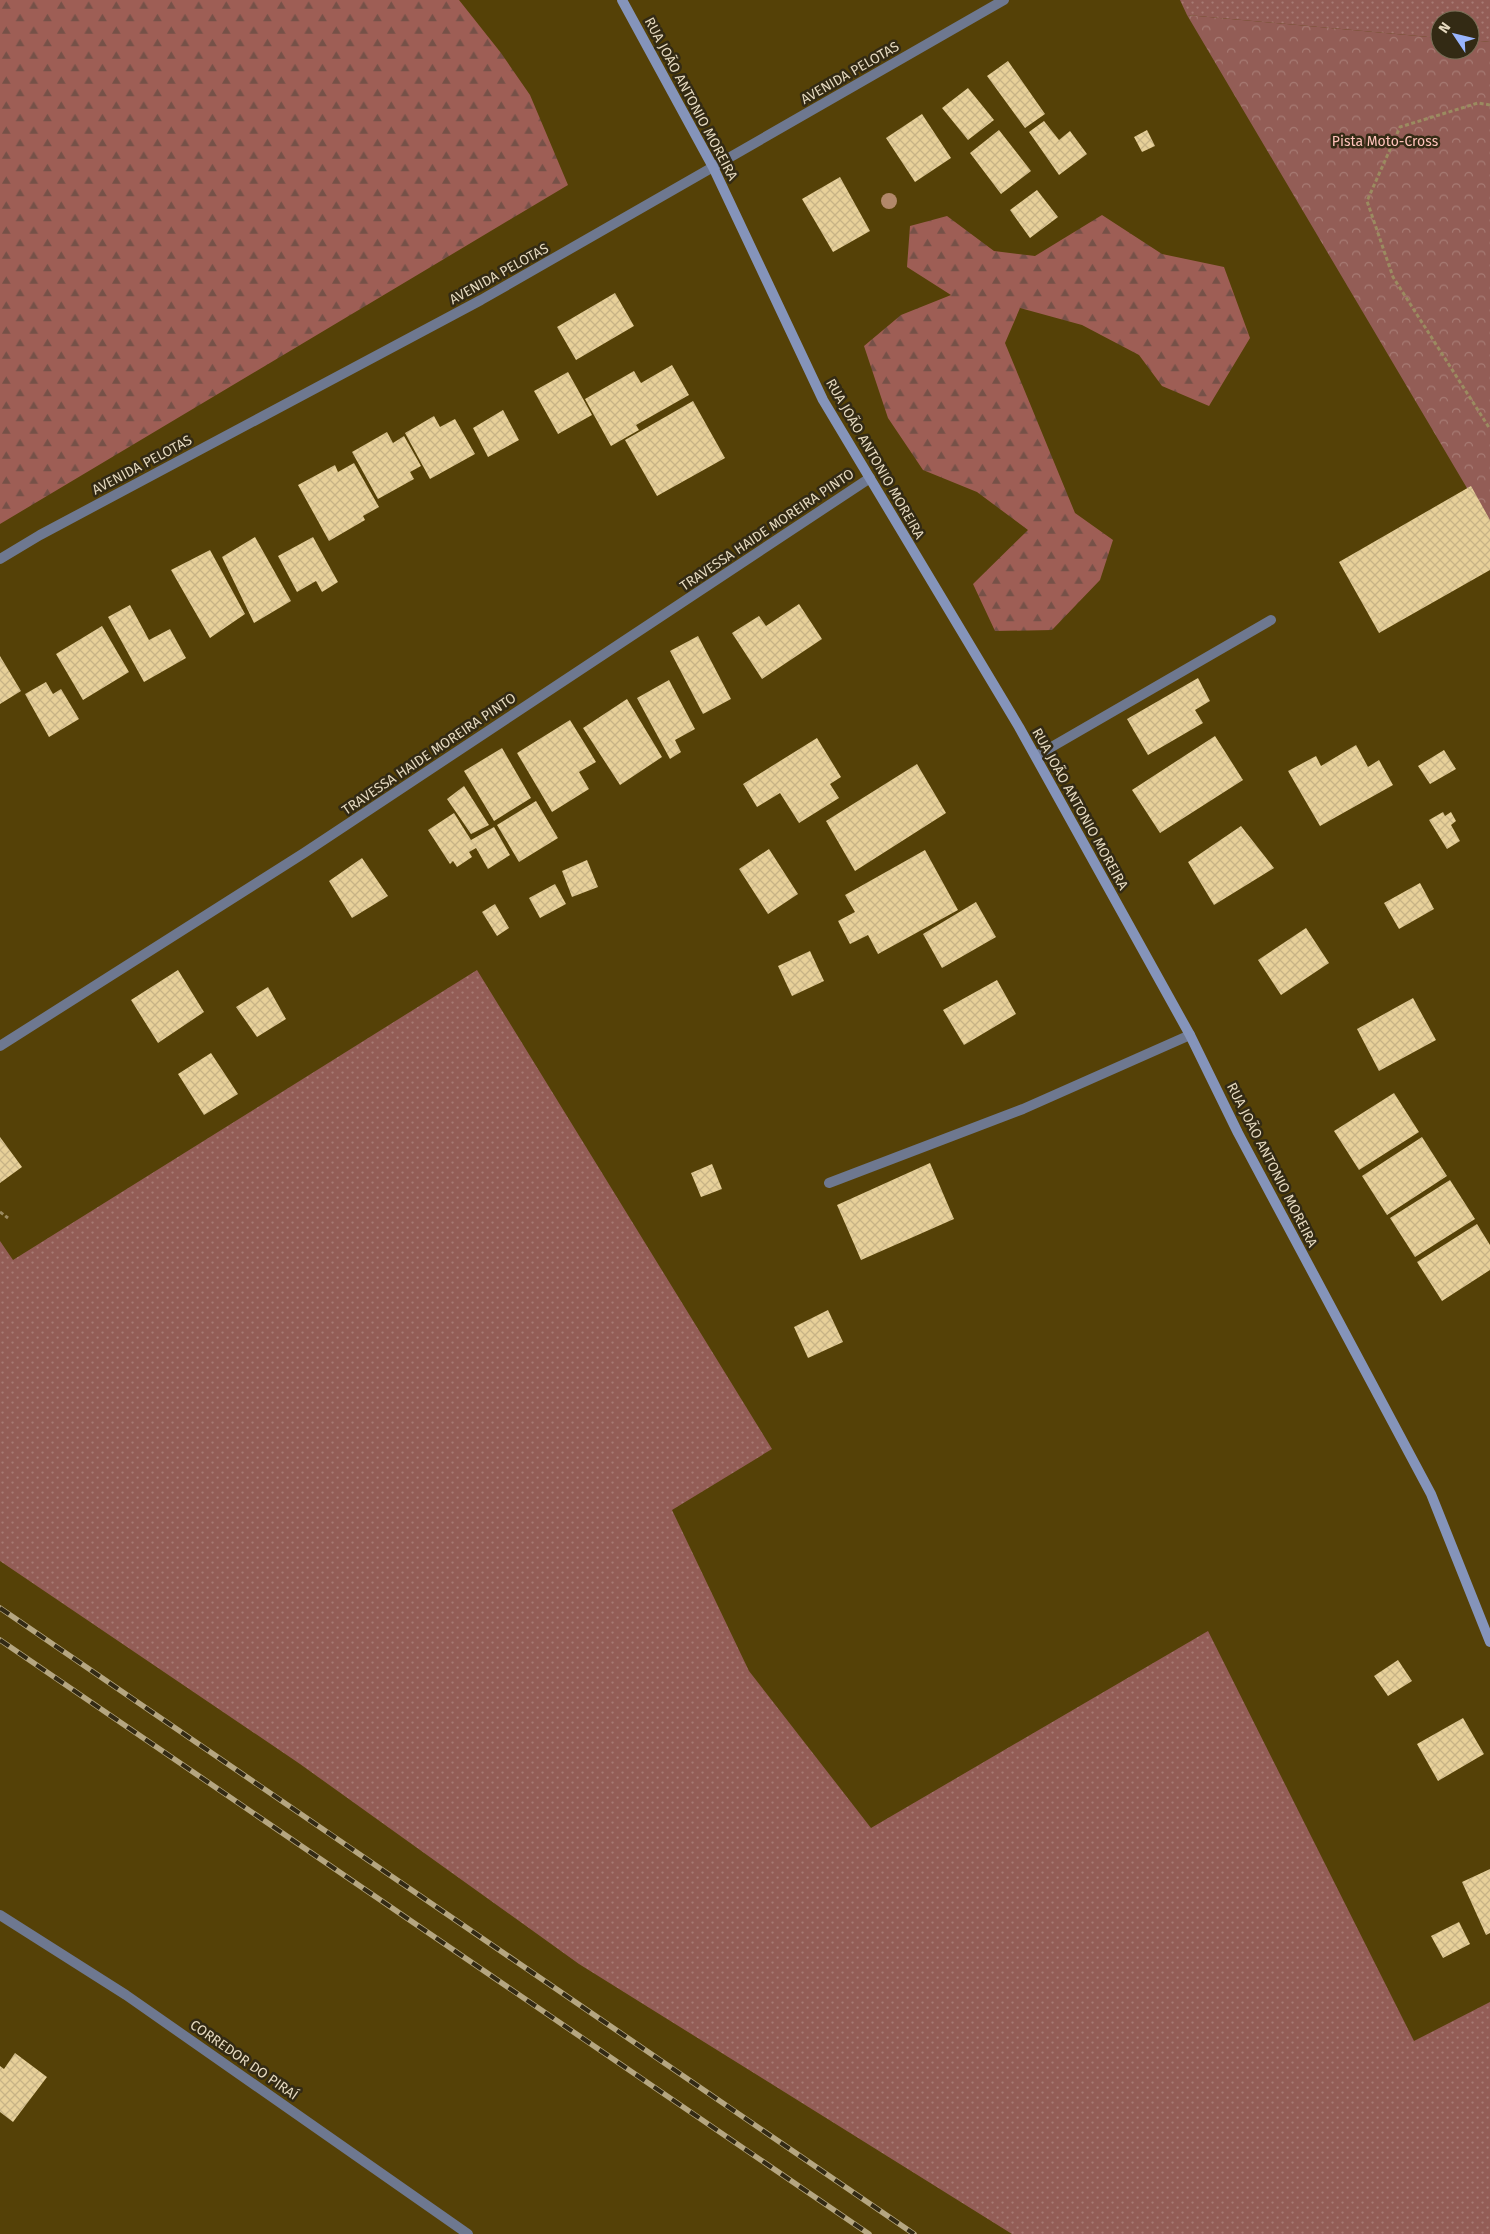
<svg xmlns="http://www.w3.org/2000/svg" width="1490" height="2234" font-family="'Fira Sans',sans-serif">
<defs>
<pattern id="grass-dots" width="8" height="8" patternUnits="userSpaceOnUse" patternTransform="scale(1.25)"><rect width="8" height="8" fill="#935d56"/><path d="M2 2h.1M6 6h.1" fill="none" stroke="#a77b74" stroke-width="1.8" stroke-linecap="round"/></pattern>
<pattern id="forest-firs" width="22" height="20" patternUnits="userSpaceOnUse" patternTransform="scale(1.25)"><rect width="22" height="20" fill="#9e5e55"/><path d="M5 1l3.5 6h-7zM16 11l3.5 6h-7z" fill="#765148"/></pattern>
<pattern id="park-crowns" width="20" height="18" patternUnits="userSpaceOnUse" patternTransform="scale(1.25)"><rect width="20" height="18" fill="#935d56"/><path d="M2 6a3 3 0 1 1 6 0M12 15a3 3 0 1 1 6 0" fill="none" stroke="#a77b74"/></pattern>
<pattern id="building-cross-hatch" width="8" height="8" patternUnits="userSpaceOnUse" patternTransform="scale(1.25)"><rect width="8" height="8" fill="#e7d099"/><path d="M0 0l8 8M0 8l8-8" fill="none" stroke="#c7b386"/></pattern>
</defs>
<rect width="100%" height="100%" fill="#554107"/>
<!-- grass -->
<path fill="url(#grass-dots)" d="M1180 0H1490V42L1470 40V20H1440V38L1187 15Z
M477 970 772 1449 672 1510 749 1671 871 1828 1208 1631 1414 2041 1490 2002V2234H1012L579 1964 300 1764 0 1561V1241L13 1260Z"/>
<!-- forest -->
<path fill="url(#forest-firs)" d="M0 0H459L501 53 530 95 568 185 0 524Z
M1102 215 1162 254 1224 267 1250 338 1209 406 1162 386 1139 355 1082 325 1020 308 1005 343 1075 513 1113 540 1100 580 1052 630 995 631 973 584 1028 530 977 492 923 470 888 418 864 346 901 315 951 295 907 267 910 226 947 216 994 251 1035 256Z"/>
<!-- park -->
<path fill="url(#park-crowns)" d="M1187 15 1440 38V50H1470V40L1490 42V527Z"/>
<!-- building -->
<path fill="url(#building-cross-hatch)" d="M1008 61 1045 114 1025 128 987 76Z
M968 88 994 120 968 140 942 108Z
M922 114 951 158 915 182 886 138Z
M1044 121 1059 140 1070 131 1087 154 1059 175 1029 132Z
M999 130 1031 171 1001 194 970 153Z
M1147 130 1155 146 1142 152 1134 137Z
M840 177 870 231 833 252 802 199Z
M1037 190 1058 217 1030 238 1010 210Z
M615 293 634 326 576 360 557 327Z
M672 365 689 395 636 425 639 430 611 446 585 399 634 371 641 383Z
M568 372 592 415 558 434 534 391Z
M693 401 725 458 657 496 625 440Z
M503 410 519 440 488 457 473 428Z
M434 416 440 427 455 419 475 454 430 479 405 433Z
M387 432 393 443 404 436 421 466 410 472 414 479 378 499 352 452Z
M354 463 379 507 363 516 365 520 329 541 298 485 335 465 338 472Z
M1471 486 1490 520V570L1379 633 1339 562Z
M255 537 291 601 254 623 222 557Z
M313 537 338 582 322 592 316 581 297 592 278 556Z
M210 550 245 614 210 638 171 570Z
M799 604 822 639 762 679 732 633 759 616 766 626Z
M130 605 149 640 170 629 186 658 144 682 108 617Z
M102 626 129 672 83 700 56 654Z
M698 636 731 699 703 714 670 651Z
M0 656 21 691 0 704Z
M1198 678 1210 701 1195 710 1203 723 1148 755 1127 719Z
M669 680 695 729 675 740 681 752 670 759 637 698Z
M46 682 53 694 61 689 79 719 49 737 25 694Z
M627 699 662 757 620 785 583 728Z
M570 720 596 762 579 772 589 789 552 812 517 753Z
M1215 736 1243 780 1160 833 1132 790Z
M817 738 841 777 830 784 839 798 799 823 780 793 757 807 743 784Z
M1356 745 1368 767 1379 760 1393 785 1320 826 1288 771 1316 756 1321 766Z
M502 748 531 798 494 821 464 771Z
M1444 750 1456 769 1430 784 1418 766Z
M917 764 946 813 855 871 826 821Z
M464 786 489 825 471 834 447 799Z
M536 801 558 838 519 862 497 825Z
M1443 812 1445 816 1451 812 1456 821 1451 825 1460 841 1447 849 1429 820Z
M454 813 471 840 494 827 510 855 488 869 476 848 469 852 472 857 457 867 453 861 450 864 428 830Z
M1241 826 1274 868 1214 905 1188 862Z
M769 849 798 894 768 914 739 869Z
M925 850 958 910 878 954 868 935 850 944 838 921 855 912 845 895Z
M362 858 388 896 352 918 329 881Z
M587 860 598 887 572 897 562 871Z
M1420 883 1434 909 1399 929 1384 903Z
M555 884 566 904 540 918 529 898Z
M976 902 996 937 942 968 923 934Z
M495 904 509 928 497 936 482 912Z
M1306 928 1329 963 1281 995 1258 960Z
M810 951 824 981 792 996 778 966Z
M178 970 204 1012 158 1043 131 1000Z
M997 980 1016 1014 964 1045 943 1010Z
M268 987 286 1019 257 1037 236 1007Z
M1413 998 1436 1040 1379 1071 1357 1029Z
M211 1053 238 1094 204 1115 178 1074Z
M1394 1093 1419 1132 1359 1170 1334 1131Z
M0 1137 22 1167 0 1183Z
M1422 1137 1447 1176 1387 1215 1362 1176Z
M930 1163 954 1219 861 1260 837 1205Z
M712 1164 722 1189 701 1197 691 1173Z
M1450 1180 1475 1219 1415 1257 1390 1218Z
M1477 1224 1490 1245V1270L1442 1301 1417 1262Z
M828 1310 843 1342 808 1358 794 1327Z
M1398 1660 1412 1681 1388 1696 1374 1676Z
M1463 1718 1484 1754 1438 1781 1417 1744Z
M1490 1869V1933L1486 1935 1462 1882Z
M1459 1922 1470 1944 1443 1958 1431 1936Z
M15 2053 47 2077 13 2122 0 2112V2066L4 2069Z"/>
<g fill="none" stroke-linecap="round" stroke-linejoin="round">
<!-- path -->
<path stroke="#9b8b60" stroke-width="3" stroke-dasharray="4 2.5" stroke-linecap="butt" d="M1490 105 1478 103 1400 127 1367 201 1393 277 1490 429
M0 1212 8 1218"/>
<!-- service -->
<path stroke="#6e7890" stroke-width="10" d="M1036 756 1271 620
M829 1183 1023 1109 1190 1035"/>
<!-- minor -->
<path stroke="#6e7890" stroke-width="10" d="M0 1046 304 853 870 478
M0 1915 126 1995 468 2234"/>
<!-- tertiary -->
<path stroke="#6e7890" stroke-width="10" d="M0 559 40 535 481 300 1004 0"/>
<!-- secondary -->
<path stroke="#8594ba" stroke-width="10" d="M622 0 713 167 823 400 1019 727 1190 1035 1238 1133 1431 1494 1490 1642"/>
<!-- rail casing -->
<g stroke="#b5a681" stroke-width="5.5">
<path id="rail" d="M0 1608 914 2234
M0 1640 869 2234"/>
</g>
<!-- rail -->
<use href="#rail" stroke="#332a14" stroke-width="4" stroke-dasharray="11" stroke-linecap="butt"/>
</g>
<!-- trees -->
<circle fill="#b2886a" cx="889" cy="201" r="8"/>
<g text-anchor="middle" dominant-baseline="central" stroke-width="5" stroke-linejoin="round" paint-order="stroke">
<!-- street labels -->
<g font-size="14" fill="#e5d9bf" stroke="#332a14">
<text transform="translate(850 73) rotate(-30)">AVENIDA PELOTAS</text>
<text transform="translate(691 99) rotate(62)">RUA JOÃO ANTONIO MOREIRA</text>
<text transform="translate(499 274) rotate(-29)">AVENIDA PELOTAS</text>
<text transform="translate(875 459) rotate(60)">RUA JOÃO ANTONIO MOREIRA</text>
<text transform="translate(142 465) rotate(-28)">AVENIDA PELOTAS</text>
<text transform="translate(767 530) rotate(-34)">TRAVESSA HAIDE MOREIRA PINTO</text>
<text transform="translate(429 754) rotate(-34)">TRAVESSA HAIDE MOREIRA PINTO</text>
<text transform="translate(1080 809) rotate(61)">RUA JOÃO ANTONIO MOREIRA</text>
<text transform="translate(1272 1165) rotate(63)">RUA JOÃO ANTONIO MOREIRA</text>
<text transform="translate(244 2060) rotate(35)">CORREDOR DO PIRAÍ</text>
</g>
<!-- park labels -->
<g font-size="14" fill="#ffc3bb" stroke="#332a14">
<text x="1385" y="141">Pista Moto-Cross</text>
</g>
</g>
<!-- north arrow -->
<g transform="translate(1455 35) rotate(305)"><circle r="24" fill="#332a14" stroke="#7a7058"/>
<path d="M0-4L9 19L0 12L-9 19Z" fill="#99b5fd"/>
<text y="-8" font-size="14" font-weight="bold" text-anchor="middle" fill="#e5d9bf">N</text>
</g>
</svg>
